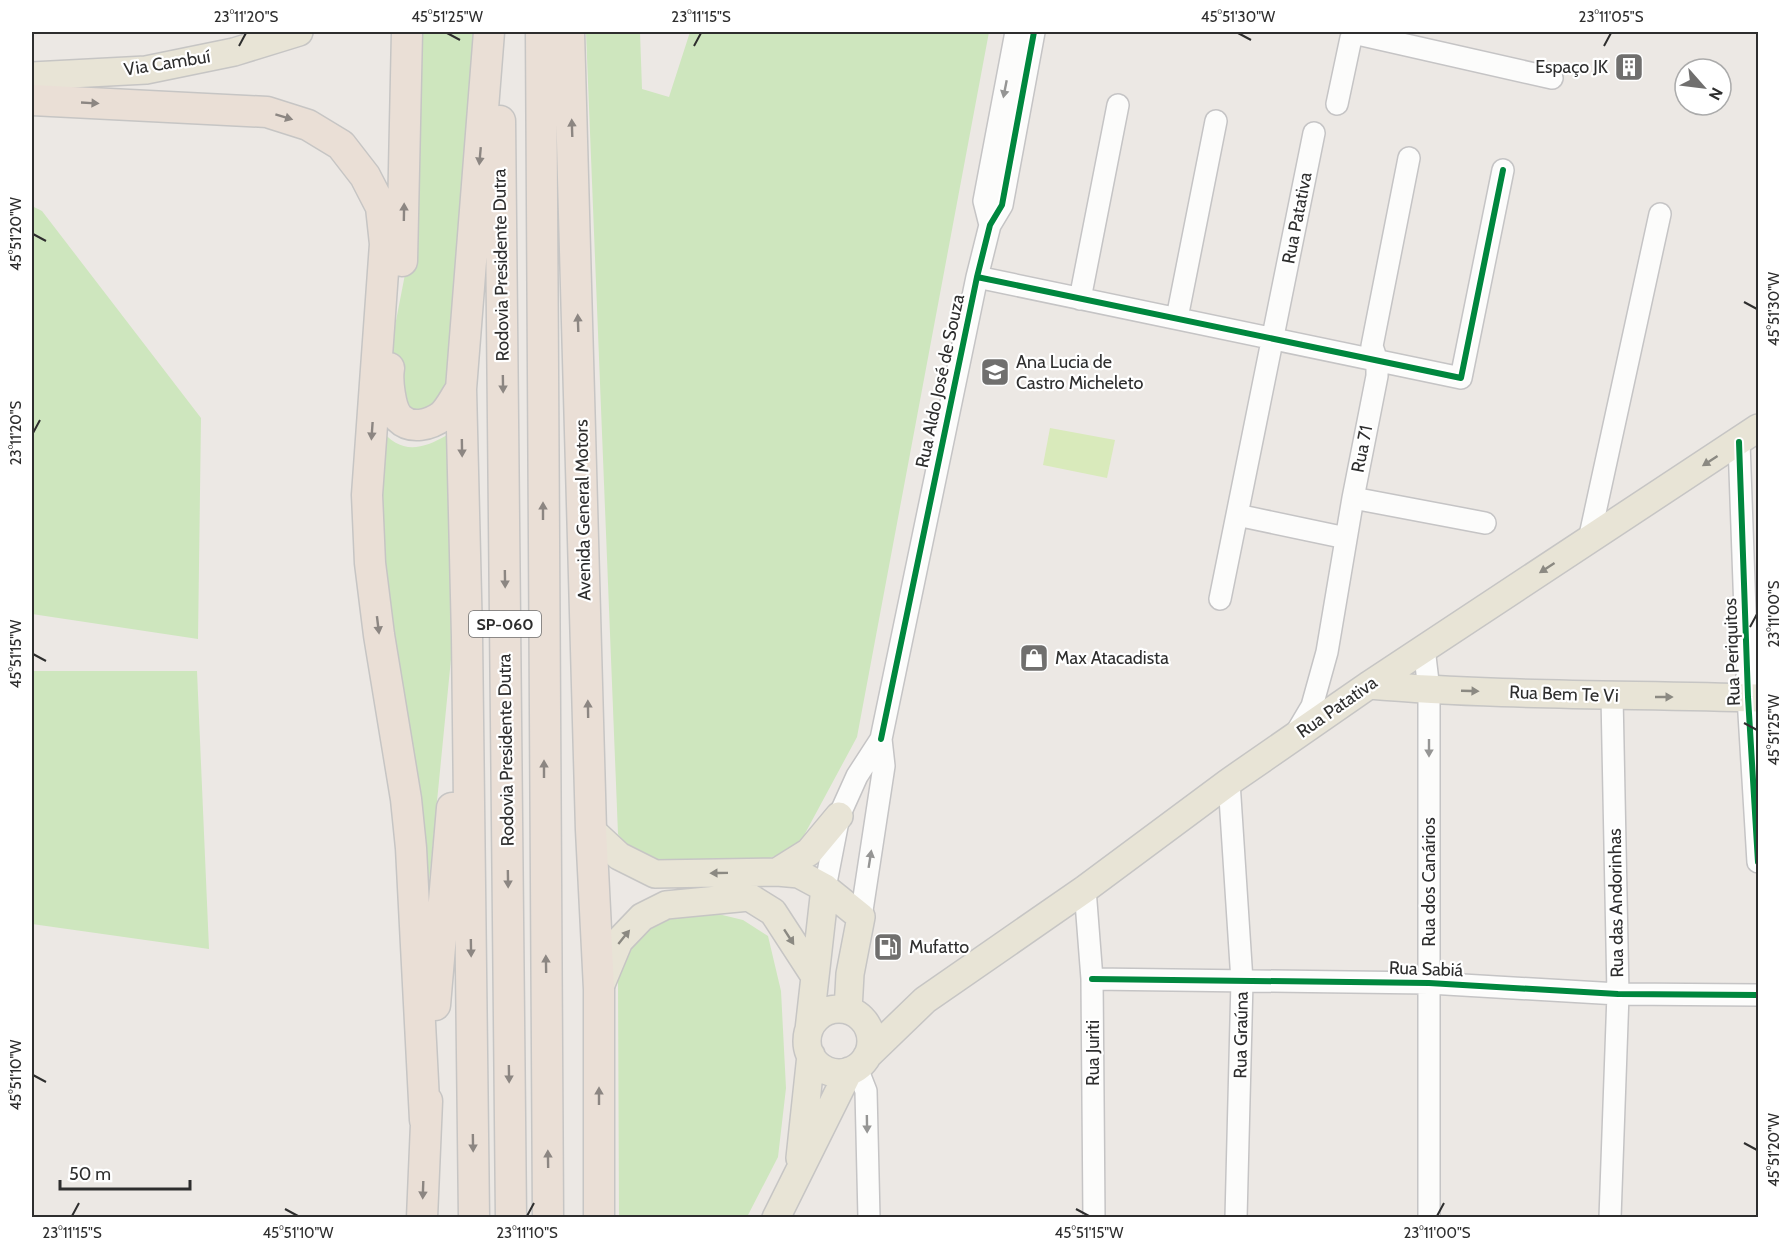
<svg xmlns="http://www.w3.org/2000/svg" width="1790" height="1249" font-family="Cabin,sans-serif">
<rect width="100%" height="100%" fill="#ece8e4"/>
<!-- green -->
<path fill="#cee6be" d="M413 32H478L461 389 413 425 387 379 394 331 407 264Z
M586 32H640L642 89 669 97 690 32H989L857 737 801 841C790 850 780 855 766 859L667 865 629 850 618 834Z
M32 206 42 211 201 418 198 639 32 614Z
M379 427C399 454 420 451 447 435L452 592 451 659 426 913 381 625Z
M32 671H197L209 949 32 924Z
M714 913 743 920 768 936 781 991 786 1088 778 1157 747 1217H619L618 979 628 948 643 923 686 914Z"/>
<!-- pitch -->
<path fill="#d9eabb" d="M1050 428 1115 440 1107 478 1043 465Z"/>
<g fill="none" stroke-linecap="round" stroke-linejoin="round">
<!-- minor casing -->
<g stroke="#c5c4c5" stroke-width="24">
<path id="minor" d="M1362 35 1552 78
M1337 104 1351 38
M990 225 984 201 1016 32
M977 277 1461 378 1503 170
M1080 299 1118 105
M1177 318 1216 121
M1739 442 1748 697 1758 862
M1353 498 1485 523
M1237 515 1346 538
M1589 540 1660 214
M1220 599 1314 133
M1424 648 1429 690V1218
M1296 733 1312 706 1327 652 1353 498 1377 376V361L1372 346 1409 158
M881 739 977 277 990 225 1002 205 1034 32
M1229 782 1242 981 1236 1218
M825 888 839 816 857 776 881 739 884 766 861 917
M1085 889 1092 979 1094 1218
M1092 979 1429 983 1618 994 1758 995
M857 1068 866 1091 869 1218
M1610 1218 1618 994 1612 696"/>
</g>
<!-- major casing -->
<g stroke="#c6c5c4" stroke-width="30">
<path id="major" d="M32 76 146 70 234 52 299 32
M1369 685C1499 696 1629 694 1758 698
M591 830 619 856 655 874 777 872 799 874 825 888 861 917 850 974 848 1010
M777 872 809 852 839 816
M599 989 619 941 642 917 666 905 749 897 773 912 814 975
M807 1041a32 32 0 1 1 64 0a32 32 0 1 1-64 0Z
M809 1030 825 888
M867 1056 925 1000 1085 889 1229 782 1369 685 1758 428
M800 1158 811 1055
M776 1218 849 1071"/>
</g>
<!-- highway casing -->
<g stroke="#c6c5c4" stroke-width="33">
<path id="highway" d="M541 32 548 1218
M569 32 591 830 599 989V1218
M32 100 267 112 308 125 341 145 365 176 381 207 385 244 367 495 370 563 379 635 406 799 411 848 425 1120
M500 121 511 1218
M402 261 407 32
M389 368C387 380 390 409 399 418 411 430 430 425 442 416 450 409 455 397 461 389
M435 1005 452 808
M422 1218 427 1101
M474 1218 467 637 461 389 489 32"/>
</g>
<!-- minor -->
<use href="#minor" stroke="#fcfcfb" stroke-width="21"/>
<!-- major -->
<use href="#major" stroke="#e8e4d6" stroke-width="27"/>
<!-- highway -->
<use href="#highway" stroke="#eadfd6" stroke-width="30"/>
<!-- cycleway casing -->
<g stroke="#fff" stroke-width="10">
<path id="cycleway" d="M977 277 1461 378 1503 170
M1739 442 1748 697 1758 862
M881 739 977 277 990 225 1002 205 1034 32
M1092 979 1429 983 1618 994 1758 995"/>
</g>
<!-- cycleway -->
<use href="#cycleway" stroke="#00873e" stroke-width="6"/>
</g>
<!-- one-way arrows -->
<defs><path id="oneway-solid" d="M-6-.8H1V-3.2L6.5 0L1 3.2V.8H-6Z" transform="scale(1.5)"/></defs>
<g fill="#959594">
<use href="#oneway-solid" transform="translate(1005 89) rotate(101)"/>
<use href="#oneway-solid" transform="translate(1429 748) rotate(90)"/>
<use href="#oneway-solid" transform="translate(870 859) rotate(-81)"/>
<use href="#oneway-solid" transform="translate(867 1124) rotate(89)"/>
</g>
<g fill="#8c8682">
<use href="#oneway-solid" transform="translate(90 103) rotate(3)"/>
<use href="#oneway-solid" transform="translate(284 117) rotate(17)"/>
<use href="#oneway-solid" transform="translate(572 128) rotate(-92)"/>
<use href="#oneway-solid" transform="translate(480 156) rotate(95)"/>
<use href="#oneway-solid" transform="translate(404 212) rotate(-89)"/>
<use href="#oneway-solid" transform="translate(578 323) rotate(-92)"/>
<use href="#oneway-solid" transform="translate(503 384) rotate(89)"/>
<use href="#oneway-solid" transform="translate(372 431) rotate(94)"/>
<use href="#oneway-solid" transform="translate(462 448) rotate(89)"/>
<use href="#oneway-solid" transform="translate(543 511) rotate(-90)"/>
<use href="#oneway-solid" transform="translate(505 579) rotate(89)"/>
<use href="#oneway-solid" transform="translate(378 625) rotate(83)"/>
<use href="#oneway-solid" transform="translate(588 709) rotate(-91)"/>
<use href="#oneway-solid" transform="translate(544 769) rotate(-90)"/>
<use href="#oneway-solid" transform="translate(508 879) rotate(89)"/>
<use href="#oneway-solid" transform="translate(471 948) rotate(89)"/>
<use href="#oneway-solid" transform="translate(546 964) rotate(-91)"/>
<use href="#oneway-solid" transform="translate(509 1074) rotate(89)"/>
<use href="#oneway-solid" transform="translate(599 1096) rotate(-90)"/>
<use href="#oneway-solid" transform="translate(473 1143) rotate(89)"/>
<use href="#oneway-solid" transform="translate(548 1159) rotate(-91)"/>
<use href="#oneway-solid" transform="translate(423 1190) rotate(92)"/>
</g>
<g fill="#8b8982">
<use href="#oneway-solid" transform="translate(1710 461) rotate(147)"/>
<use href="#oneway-solid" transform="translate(1547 568) rotate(147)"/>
<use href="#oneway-solid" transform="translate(1470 691) rotate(2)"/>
<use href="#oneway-solid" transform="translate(1664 697)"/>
<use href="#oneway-solid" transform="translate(719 873) rotate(179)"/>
<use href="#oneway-solid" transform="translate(624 937) rotate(-51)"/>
<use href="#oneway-solid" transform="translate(789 937) rotate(57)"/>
</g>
<!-- ticks -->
<path fill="none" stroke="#2e2e2e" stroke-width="2" d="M447 33 460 40M1238 33 1251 40M239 46 246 33M694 46 701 33M1604 46 1611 33M33 234 46 241M1744 302 1757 309M33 433 40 420M1750 627 1757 614M33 654 46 661M1744 723 1757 730M33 1075 46 1082M1744 1143 1757 1150M285 1209 298 1216M1076 1209 1089 1216M72 1216 79 1203M527 1216 534 1203M1437 1216 1444 1203"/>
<!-- icons -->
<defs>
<g id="building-square" transform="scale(1.5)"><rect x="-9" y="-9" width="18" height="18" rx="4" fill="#706f6e" stroke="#fff"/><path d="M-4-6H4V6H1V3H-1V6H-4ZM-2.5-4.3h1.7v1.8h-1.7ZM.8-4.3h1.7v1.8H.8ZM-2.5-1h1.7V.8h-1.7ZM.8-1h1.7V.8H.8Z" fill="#fff"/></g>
<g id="school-square" transform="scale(1.5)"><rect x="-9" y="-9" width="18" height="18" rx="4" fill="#706f6e" stroke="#fff"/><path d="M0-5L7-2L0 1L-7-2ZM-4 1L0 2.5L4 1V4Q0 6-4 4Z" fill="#fff"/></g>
<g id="shop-square" transform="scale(1.5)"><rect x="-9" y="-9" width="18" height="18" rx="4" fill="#706f6e" stroke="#fff"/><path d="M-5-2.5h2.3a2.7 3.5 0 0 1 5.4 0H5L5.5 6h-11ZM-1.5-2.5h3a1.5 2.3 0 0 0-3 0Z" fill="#fff"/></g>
<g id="fuel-square" transform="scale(1.5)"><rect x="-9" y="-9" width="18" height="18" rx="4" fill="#706f6e" stroke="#fff"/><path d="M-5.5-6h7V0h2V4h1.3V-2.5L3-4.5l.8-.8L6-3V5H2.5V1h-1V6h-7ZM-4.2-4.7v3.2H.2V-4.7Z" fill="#fff"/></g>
</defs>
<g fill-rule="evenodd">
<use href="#building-square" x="1629" y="67"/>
<use href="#school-square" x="995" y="372"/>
<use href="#shop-square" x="1034" y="658"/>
<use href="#fuel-square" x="888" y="947"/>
</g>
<g text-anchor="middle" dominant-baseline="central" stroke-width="4.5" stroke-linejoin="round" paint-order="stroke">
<!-- shield labels -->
<rect fill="#fff" stroke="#6d6d6d" stroke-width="1.5" x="469" y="611" width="72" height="26" rx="4.5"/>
<g font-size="16" font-weight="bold" fill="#2e2e2e">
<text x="505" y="624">SP-060</text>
</g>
<!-- street labels -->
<g font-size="18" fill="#2e2e2e" stroke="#fff">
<text transform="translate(167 63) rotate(-9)">Via Cambuí</text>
<text transform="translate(1297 218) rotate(-79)">Rua Patativa</text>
<text transform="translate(501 265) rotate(-91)">Rodovia Presidente Dutra</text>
<text transform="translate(940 381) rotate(-78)">Rua Aldo José de Souza</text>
<text transform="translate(1362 449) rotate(-79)">Rua 71</text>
<text transform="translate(583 510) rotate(-91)">Avenida General Motors</text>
<text transform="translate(1732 652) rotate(-92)">Rua Periquitos</text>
<text transform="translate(1564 694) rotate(2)">Rua Bem Te Vi</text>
<text transform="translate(1337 707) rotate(-35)">Rua Patativa</text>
<text transform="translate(506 750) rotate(-91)">Rodovia Presidente Dutra</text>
<text transform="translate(1429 882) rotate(-90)">Rua dos Canários</text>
<text transform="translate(1616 903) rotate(-91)">Rua das Andorinhas</text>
<text transform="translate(1426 969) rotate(2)">Rua Sabiá</text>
<text transform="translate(1241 1035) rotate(-89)">Rua Graúna</text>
<text transform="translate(1093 1053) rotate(-90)">Rua Juriti</text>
</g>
<!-- poi labels -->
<g font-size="18" fill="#2e2e2e" stroke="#fff" text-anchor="start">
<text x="1608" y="67" text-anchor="end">Espaço JK</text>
<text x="1016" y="362">Ana Lucia de<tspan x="1016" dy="21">Castro Micheleto</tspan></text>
<text x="1055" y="658">Max Atacadista</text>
<text x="909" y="947">Mufatto</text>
</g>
</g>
<!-- border -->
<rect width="1790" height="1249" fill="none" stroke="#ffffff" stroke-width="66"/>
<!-- north arrow -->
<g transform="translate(1703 87) rotate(118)"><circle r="28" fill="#ffffff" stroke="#ababab" stroke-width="1.5"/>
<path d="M0-4.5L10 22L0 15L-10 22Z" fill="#706f6e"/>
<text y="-9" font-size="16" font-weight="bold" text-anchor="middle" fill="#2e2e2e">N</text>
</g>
<!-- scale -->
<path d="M60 1180v9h130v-9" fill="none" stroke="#2e2e2e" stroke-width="3"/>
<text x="69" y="1180" font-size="18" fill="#2e2e2e" stroke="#ffffff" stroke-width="4.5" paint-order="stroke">50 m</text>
<rect x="33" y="33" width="1724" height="1183" fill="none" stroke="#2e2e2e" stroke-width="2"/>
<g font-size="15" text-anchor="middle" fill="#2e2e2e">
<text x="246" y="22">23°11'20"S</text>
<text x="447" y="22">45°51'25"W</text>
<text x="701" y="22">23°11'15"S</text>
<text x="1238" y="22">45°51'30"W</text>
<text x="1611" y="22">23°11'05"S</text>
<text transform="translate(16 234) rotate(-90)" y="5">45°51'20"W</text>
<text transform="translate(1774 309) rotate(-90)" y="5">45°51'30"W</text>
<text transform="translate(16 433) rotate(-90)" y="5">23°11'20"S</text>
<text transform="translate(1774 614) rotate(-90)" y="5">23°11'00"S</text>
<text transform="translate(16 654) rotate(-90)" y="5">45°51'15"W</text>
<text transform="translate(1774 730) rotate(-90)" y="5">45°51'25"W</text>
<text transform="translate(16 1075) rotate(-90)" y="5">45°51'10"W</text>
<text transform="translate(1774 1150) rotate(-90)" y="5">45°51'20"W</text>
<text x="72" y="1238">23°11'15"S</text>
<text x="298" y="1238">45°51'10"W</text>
<text x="527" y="1238">23°11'10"S</text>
<text x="1089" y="1238">45°51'15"W</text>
<text x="1437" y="1238">23°11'00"S</text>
</g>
</svg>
